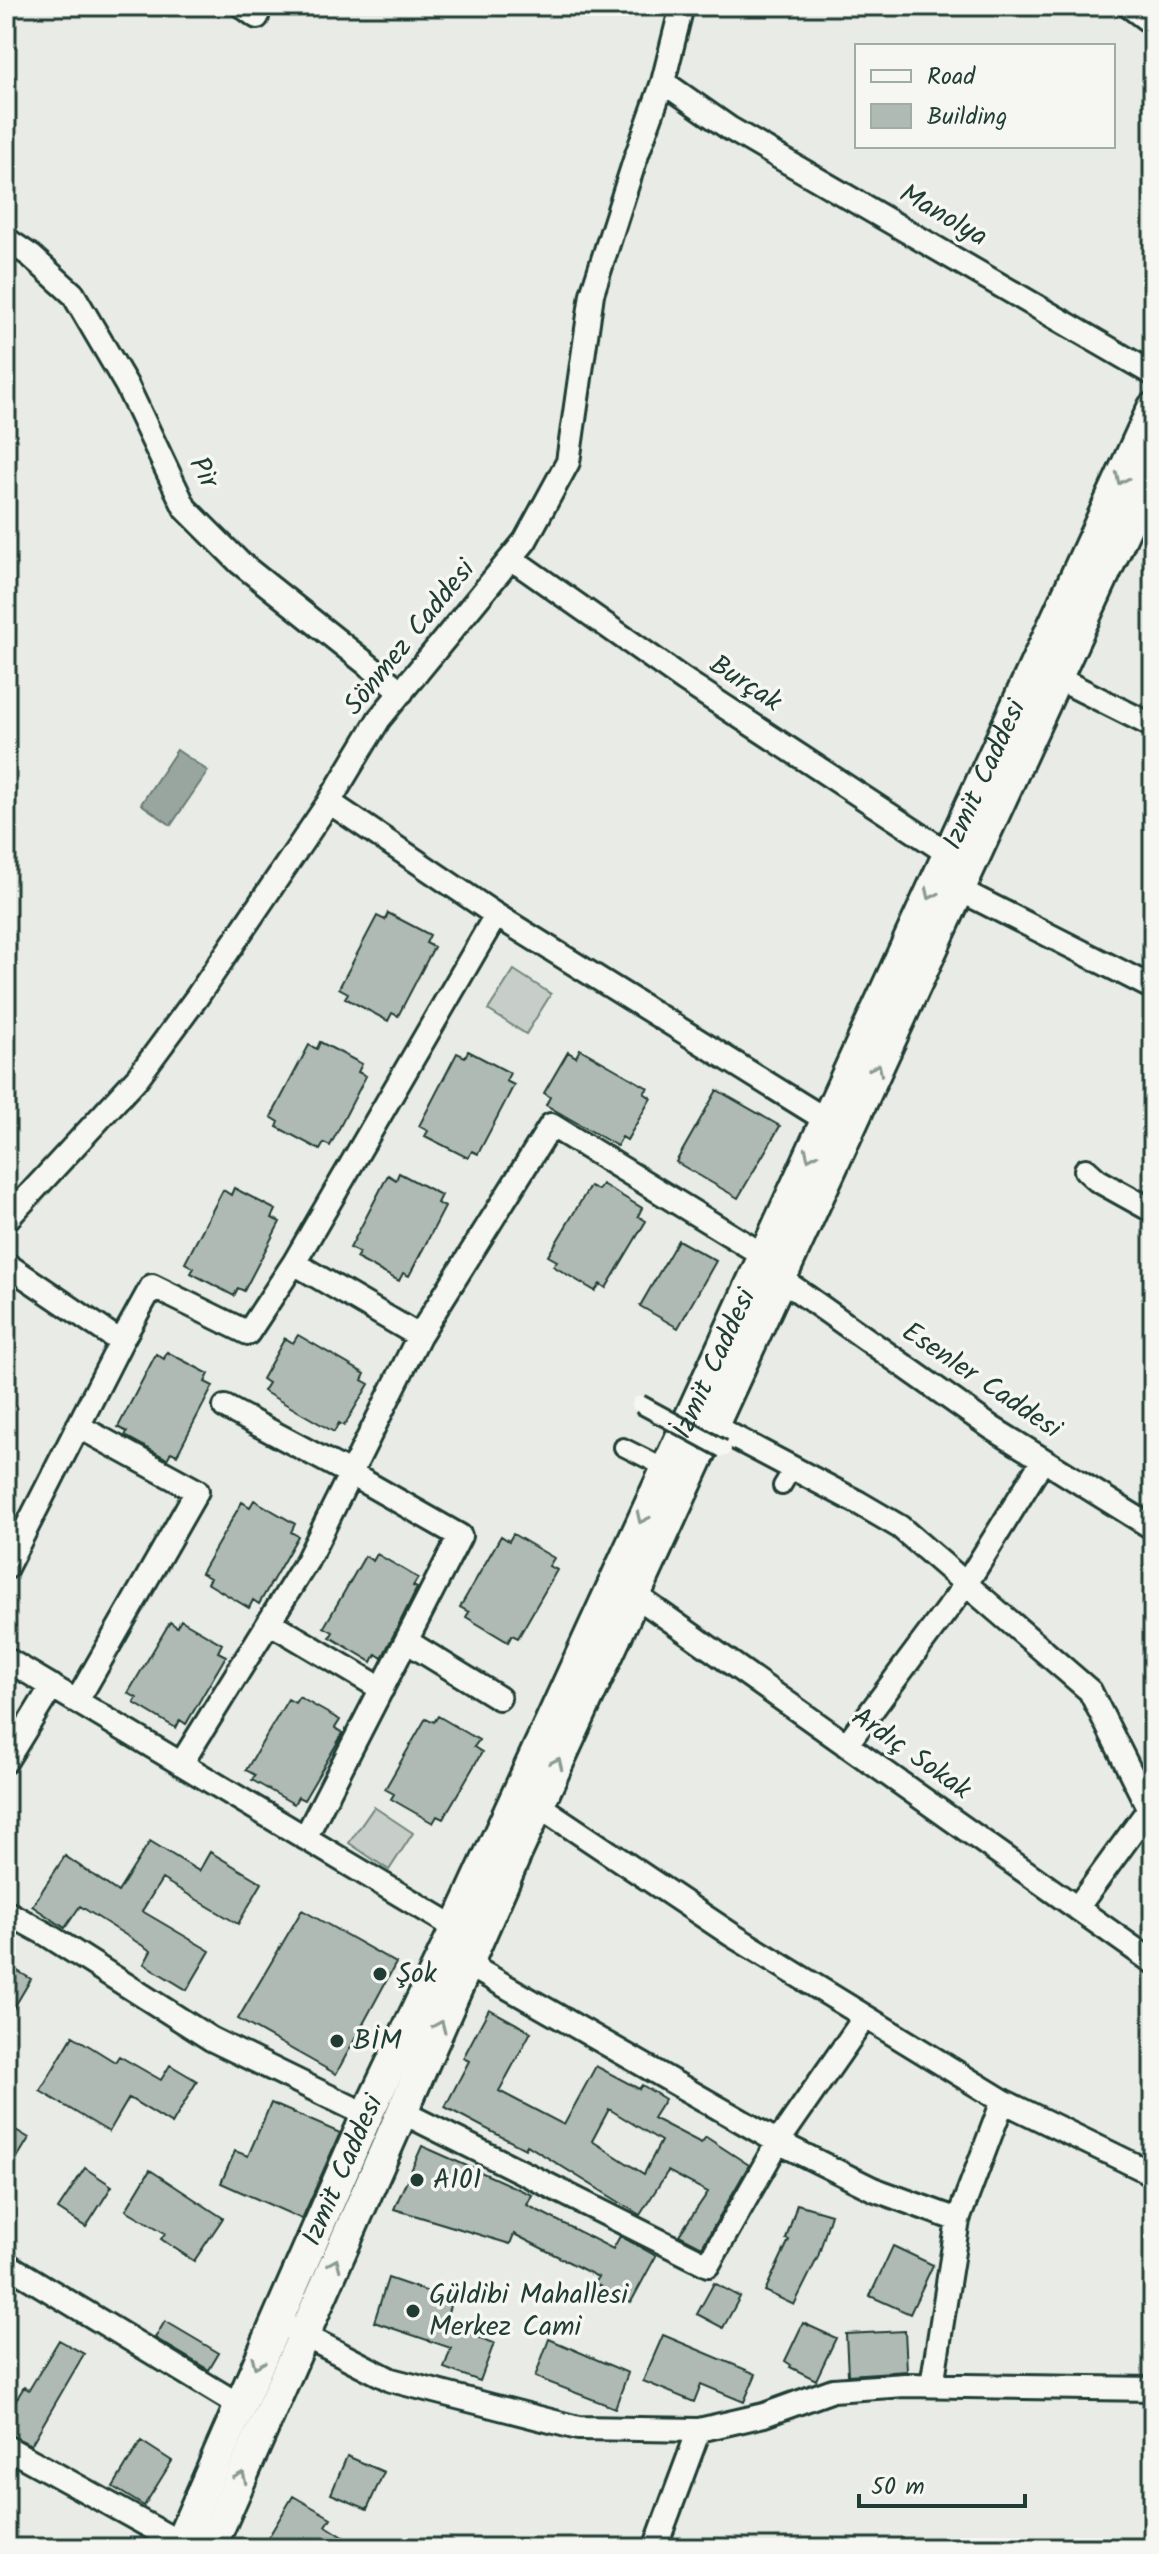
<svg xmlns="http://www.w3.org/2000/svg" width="1159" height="2554" font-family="Kalam,sans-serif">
<rect width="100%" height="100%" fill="#e9ebe7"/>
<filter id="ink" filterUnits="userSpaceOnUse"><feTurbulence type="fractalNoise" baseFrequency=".0125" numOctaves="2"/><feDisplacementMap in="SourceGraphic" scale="16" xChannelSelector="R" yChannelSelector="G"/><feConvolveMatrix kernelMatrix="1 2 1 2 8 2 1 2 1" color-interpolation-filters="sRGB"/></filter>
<g filter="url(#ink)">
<!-- green -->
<path fill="#c7cec9" stroke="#73867e" stroke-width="2" d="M514 970 551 994 526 1034 488 1010Z
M374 1807 413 1833 389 1870 349 1843Z"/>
<!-- water -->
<path fill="#99a6a0" stroke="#687c75" stroke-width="2" d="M177 750 208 771 171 825 141 804Z"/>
<!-- building -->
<path fill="#b0bab5" stroke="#1f3d34" stroke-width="2" fill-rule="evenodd" d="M388 913 430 935 426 943 434 947 398 1016 392 1013 388 1021 345 998 348 993 339 988 377 916 385 920Z
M320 1042 362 1064 358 1072 366 1076 330 1146 324 1143 320 1150 277 1127 279 1122 271 1117 309 1045 317 1049Z
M580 1049 648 1088 644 1093 651 1098 627 1140 622 1137 617 1146 546 1105 550 1097 544 1093 568 1052 576 1057Z
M468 1051 510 1073 506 1081 514 1085 478 1154 472 1151 468 1158 425 1136 428 1131 419 1126 457 1053 465 1057Z
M717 1090 780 1126 738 1198 676 1162Z
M399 1173 441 1195 437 1203 445 1207 409 1276 403 1273 399 1281 356 1258 359 1253 350 1248 388 1175 396 1180Z
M602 1184 642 1208 638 1216 646 1221 606 1288 600 1284 595 1291 553 1266 557 1261 548 1256 590 1186 598 1190Z
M234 1188 276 1210 272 1218 280 1222 244 1291 238 1288 234 1296 191 1273 194 1268 185 1263 223 1190 231 1195Z
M678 1240 716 1261 678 1328 640 1306Z
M298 1335 365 1374 362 1380 369 1384 344 1426 339 1423 334 1432 263 1391 268 1383 262 1379 285 1338 293 1343Z
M167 1352 209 1374 205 1382 213 1386 177 1455 171 1452 167 1459 125 1436 127 1432 118 1427 156 1354 164 1359Z
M254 1500 295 1524 291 1532 298 1536 259 1604 253 1600 249 1608 207 1583 210 1578 201 1573 242 1502 250 1507Z
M513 1534 554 1558 549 1566 557 1570 518 1638 512 1635 508 1642 466 1617 469 1612 460 1607 501 1536 509 1541Z
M377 1554 418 1578 413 1586 417 1588 382 1658 376 1654 372 1662 330 1637 333 1632 324 1627 365 1556 373 1561Z
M181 1620 222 1644 218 1652 226 1656 186 1724 180 1720 176 1728 134 1703 137 1698 128 1693 170 1622 177 1627Z
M299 1697 340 1720 335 1728 343 1733 304 1800 298 1797 294 1804 252 1780 255 1775 246 1770 288 1699 295 1703Z
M438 1716 479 1740 474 1747 482 1752 443 1819 437 1816 433 1823 391 1799 394 1794 385 1789 426 1718 434 1722Z
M150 1841 199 1871 210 1852 262 1883 238 1924 162 1879 142 1911 210 1951 187 1990 144 1964 151 1951 80 1906 65 1928 32 1906 65 1856 118 1892Z
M302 1910 396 1963 336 2074 238 2019Z
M6 1964 31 1979 6 2021Z
M489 2009 531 2032 499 2091 564 2125 596 2066 639 2089 642 2085 665 2099 653 2118 701 2143 706 2137 749 2165 702 2247 679 2235 708 2192 668 2171 640 2215 527 2145 525 2149 445 2107 469 2061 463 2058ZM609 2109 661 2141 644 2174 592 2141Z
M73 2036 115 2062 119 2056 161 2080 170 2065 197 2081 172 2124 129 2098 109 2132 40 2091Z
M271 2103 340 2133 302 2219 221 2183 235 2151 248 2156Z
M6 2124 29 2138 6 2176Z
M422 2146 532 2195 527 2205 613 2249 620 2236 656 2256 631 2302 594 2283 598 2277 514 2234 510 2244 394 2209Z
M85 2168 112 2186 86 2227 58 2209Z
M150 2170 223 2218 194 2261 161 2239 165 2233 126 2210Z
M797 2204 831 2214 818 2257 794 2305 765 2291 789 2240 786 2239Z
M893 2246 933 2265 910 2314 870 2296Z
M388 2278 452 2300 444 2324 494 2343 480 2381 444 2368 451 2348 374 2322Z
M714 2283 740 2297 723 2328 697 2314Z
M165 2321 219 2353 209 2370 155 2338Z
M803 2323 836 2338 816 2380 790 2367 791 2365 785 2361Z
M905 2331 907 2371 848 2375 846 2334Z
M663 2335 756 2374 744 2402 701 2384 694 2402 643 2381Z
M549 2339 628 2373 615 2408 535 2377Z
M59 2340 84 2354 31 2445 6 2433V2416L24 2387 29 2390Z
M141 2441 172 2461 144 2506 113 2487Z
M347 2456 384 2472 367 2509 331 2494Z
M293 2496 331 2518 326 2526 361 2548H262Z"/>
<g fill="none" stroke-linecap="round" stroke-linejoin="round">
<!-- pedestrian casing -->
<g stroke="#1f3d34" stroke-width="22">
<path id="pedestrian" d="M623 1447 665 1468
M782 1486 793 1468"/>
</g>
<!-- minor casing -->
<g stroke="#1f3d34" stroke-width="28">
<path id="minor" d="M242 6 257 17
M1129 6 1153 24
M663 82 729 128 1153 374
M6 239 31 256 73 294 127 386 185 508 240 563 402 692
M512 559 684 680 949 854
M1057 678 1153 726
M329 802 496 915 826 1120
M960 890 1153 988
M1086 1170 1097 1180 1153 1211
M6 1220 138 1077 197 997 329 802 379 719 525 541 568 462 592 294 635 160 663 82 682 6
M6 1264 121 1342 6 1568
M780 1278 992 1428 1153 1528
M419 1336 294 1263 496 915
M121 1342 152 1286 248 1333 294 1263
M225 1407 351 1474 460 1536 305 1838
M713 1426 859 1503 900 1527 1090 1691 1149 1809 1153 1812
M635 1595 1153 1962
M269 1622 382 1689
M406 1641 499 1698
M6 1659 456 1928
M77 1701 197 1491 78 1426
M846 1745 966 1584 1043 1460
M6 1761 52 1686
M181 1764 307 1561 419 1336 551 1125 763 1255
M538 1805 732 1935 1003 2101 1153 2174
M1077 1908 1149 1809
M6 1912 46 1934 211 2039 367 2115
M467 1964 778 2142 873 2189 958 2220
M402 2112 708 2265 778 2142 865 2017
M6 2264 239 2405
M276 2321 391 2380 578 2428 699 2430 764 2415 833 2390 905 2385 1153 2389
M932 2385 958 2220 1003 2101
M6 2447 180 2543
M655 2548 699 2430"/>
</g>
<!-- secondary casing -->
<g stroke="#1f3d34" stroke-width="36">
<g id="secondary">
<path id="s1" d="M178 2548 367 2115 456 1928 1153 408"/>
<path d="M210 2548 515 1856 1153 468"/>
</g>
</g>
<!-- pedestrian -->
<use href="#pedestrian" stroke="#f6f6f2" stroke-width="16"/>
<!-- minor -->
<use href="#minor" stroke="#f6f6f2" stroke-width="22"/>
<!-- secondary -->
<use href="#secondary" stroke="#f6f6f2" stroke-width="30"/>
<!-- pedestrian-bridge casing -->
<g stroke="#1f3d34" stroke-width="22" stroke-linecap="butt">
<path id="pedestrian-bridge" d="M640 1404 723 1449"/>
</g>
<!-- pedestrian-bridge -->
<use href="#pedestrian-bridge" stroke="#f6f6f2" stroke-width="16"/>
</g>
<!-- one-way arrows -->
<defs><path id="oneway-chevron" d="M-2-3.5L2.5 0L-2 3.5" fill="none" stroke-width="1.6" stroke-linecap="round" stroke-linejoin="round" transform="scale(2)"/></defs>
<g stroke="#8a9a93">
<use href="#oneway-chevron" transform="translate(1121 479) rotate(115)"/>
<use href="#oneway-chevron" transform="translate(931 894) rotate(115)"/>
<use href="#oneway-chevron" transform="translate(877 1069) rotate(-65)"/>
<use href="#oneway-chevron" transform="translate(810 1155) rotate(115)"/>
<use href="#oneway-chevron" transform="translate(642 1518) rotate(115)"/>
<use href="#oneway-chevron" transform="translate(557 1763) rotate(-65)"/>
<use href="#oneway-chevron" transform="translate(440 2026) rotate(-66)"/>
<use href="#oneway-chevron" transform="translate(335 2264) rotate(-66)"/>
<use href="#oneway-chevron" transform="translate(257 2363) rotate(114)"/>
<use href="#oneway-chevron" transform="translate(241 2477) rotate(-66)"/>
</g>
</g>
<!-- markers -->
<g fill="#1f3d34" stroke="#f6f6f2" stroke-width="3">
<circle cx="380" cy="1974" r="8"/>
<circle cx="337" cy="2041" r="8"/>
<circle cx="417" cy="2180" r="8"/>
<circle cx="413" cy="2311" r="8"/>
</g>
<g text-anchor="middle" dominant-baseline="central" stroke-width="7" stroke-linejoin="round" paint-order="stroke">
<!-- street labels -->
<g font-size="28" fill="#1f3d34" stroke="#f6f6f2">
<text transform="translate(943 216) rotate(30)">Manolya</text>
<text transform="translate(203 473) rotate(62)">Pir</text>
<text transform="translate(410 638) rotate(-51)">Sönmez Caddesi</text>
<text transform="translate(745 684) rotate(33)">Burçak</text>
<text stroke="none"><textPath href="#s1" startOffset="1948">İzmit Caddesi</textPath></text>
<text stroke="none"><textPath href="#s1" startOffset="1300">İzmit Caddesi</textPath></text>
<text transform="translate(981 1381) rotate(34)">Esenler Caddesi</text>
<text transform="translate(911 1754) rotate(35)">Ardıç Sokak</text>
<text stroke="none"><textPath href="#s1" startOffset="412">İzmit Caddesi</textPath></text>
</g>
<!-- poi labels -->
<g font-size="28" fill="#1f3d34" stroke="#f6f6f2" text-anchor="start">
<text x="396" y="1974">Şok</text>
<text x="353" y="2041">BİM</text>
<text x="433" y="2180">A101</text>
<text x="429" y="2295">Güldibi Mahallesi<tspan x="429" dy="32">Merkez Cami</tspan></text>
</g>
</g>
<!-- margin -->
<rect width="1159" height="2554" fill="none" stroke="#f6f6f2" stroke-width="32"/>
<rect x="16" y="16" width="1127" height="2522" fill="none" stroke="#1f3d34" stroke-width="3" filter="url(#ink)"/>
<!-- legend -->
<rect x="855" y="44" width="260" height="104" fill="#f6f6f2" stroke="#a0aca6" stroke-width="2"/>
<rect x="871" y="70" width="40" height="12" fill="#f6f6f2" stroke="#a0aca6" stroke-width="2"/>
<text x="927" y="84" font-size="24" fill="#1f3d34">Road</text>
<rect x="871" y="104" width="40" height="24" fill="#b0bab5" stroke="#a0aca6" stroke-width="2"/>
<text x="927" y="124" font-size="24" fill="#1f3d34">Building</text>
<!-- scale -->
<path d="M859 2494v12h166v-12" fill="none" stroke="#1f3d34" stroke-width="4"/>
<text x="871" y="2494" font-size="24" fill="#1f3d34" stroke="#f6f6f2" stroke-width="6" paint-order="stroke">50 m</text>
</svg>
